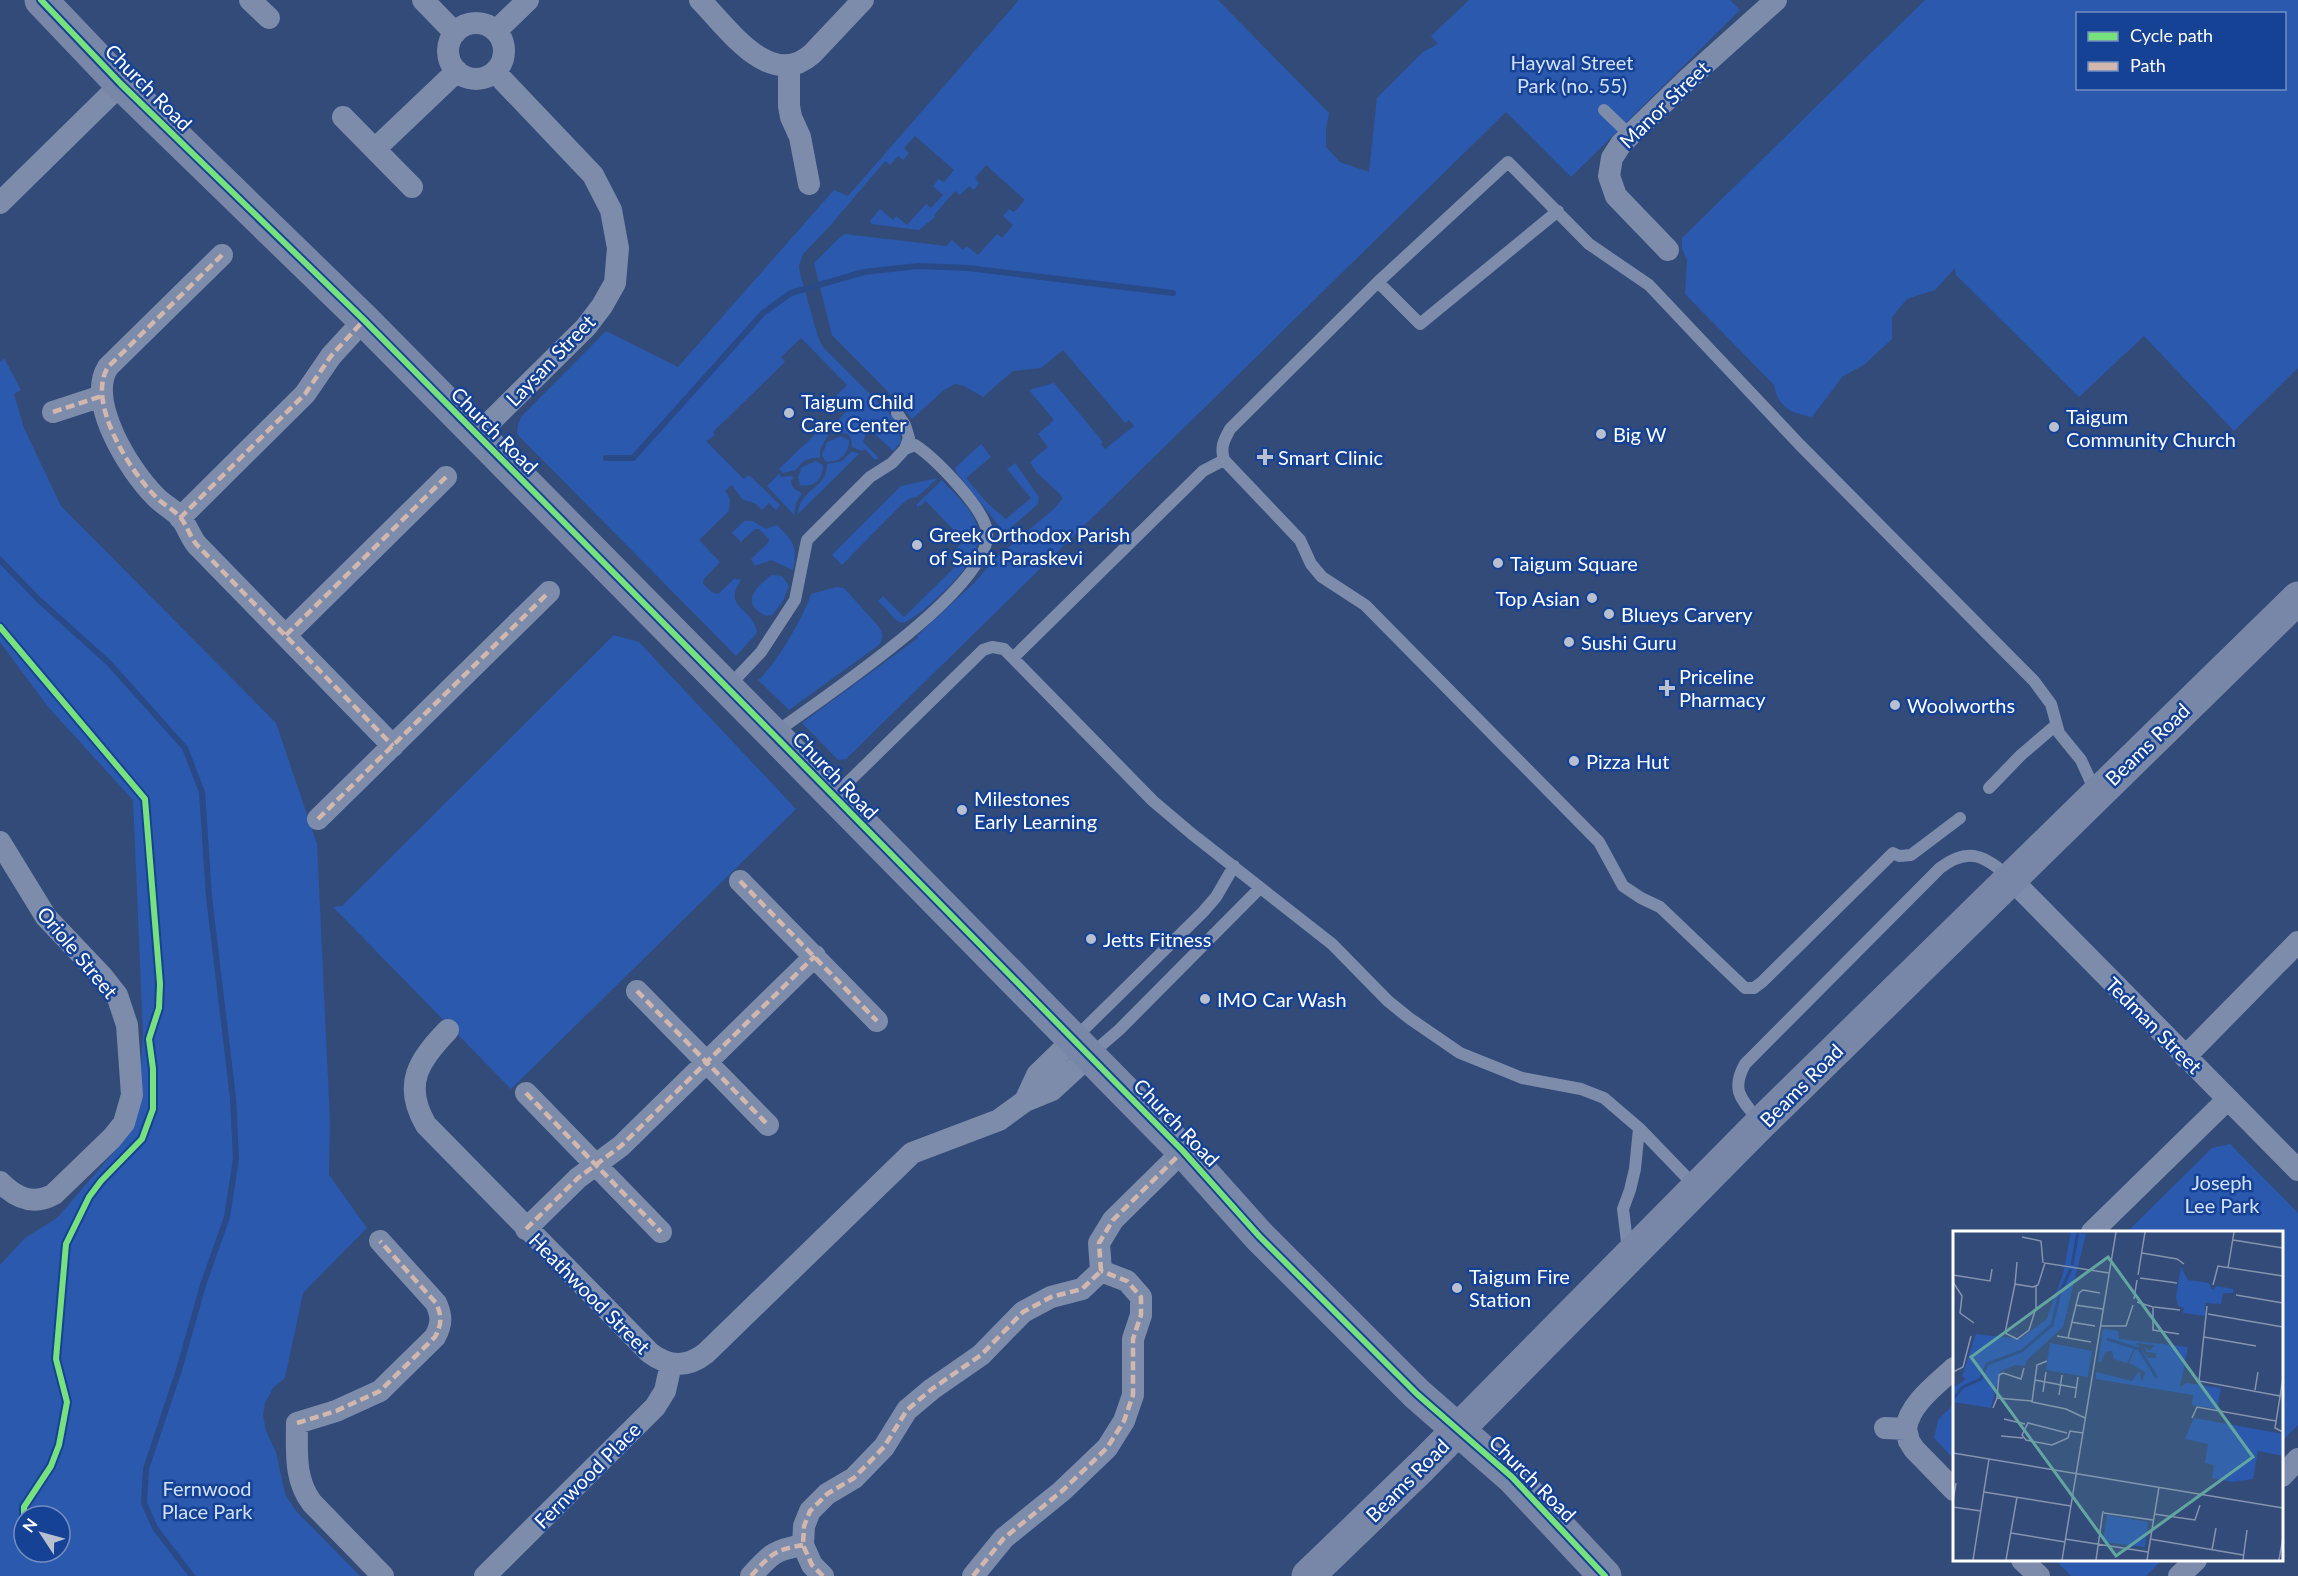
<svg xmlns="http://www.w3.org/2000/svg" width="2298" height="1576" font-family="Lato,sans-serif">
<rect width="100%" height="100%" fill="#334b79"/>
<!-- green -->
<path fill="#2b59ad" fill-rule="evenodd" d="M1019 0H1218L1329 113 1326 130V147L1340 162 1369 172 1377 98 1423 52 1438 44 1431 36 1469 0H1730L1740 10 1571 177 1506 112 846 759 838 760 802 723 918 638 917 636 975 582 996 558 1056 507 1062 499 1061 495 1036 472 1030 462 1048 447 1038 434 1054 420 1029 390 1054 383 1103 442 1101 444 1105 449 1134 426 1129 420 1125 423 1063 350 1041 368 1013 371 983 397 964 386 955 384 944 390 912 419 902 406 832 335 814 263 840 237 845 234 946 246 952 240 963 250 967 246 978 255 997 234 1002 238 1013 225 1003 216 1009 209 1014 212 1025 200 986 165 975 178 979 183 974 190 969 186 960 195 955 191 934 215 935 217 919 230 871 224 870 221 880 209 893 220 896 216 907 225 926 204 931 208 943 195 933 186 939 179 944 182 954 170 915 136 904 148 909 153 903 160 898 156 890 165 885 161 829 227 803 254 799 266 800 273 818 337 823 347 894 418 899 427 901 442 893 451 874 433 867 430 863 442 879 458 875 460 865 449 862 451 852 447 851 439 848 434 833 432 830 423 834 424 849 409 836 396 847 385 801 338 781 357 785 362 713 432 715 435 706 441 744 479 748 475 751 477 780 505 776 510 769 503 762 510 756 504 742 499 732 485 725 491 730 499 729 511 699 540 720 562 704 579 703 584 713 593 718 594 735 578 737 580 739 579 741 580C721 609 755 608 757 633L736 656 517 434 518 424 522 416 606 331 678 367 834 190 848 196Z
M1925 0H2298V368L2234 431 2144 336 2079 397 1956 275 1955 268 1935 290 1907 299 1892 317V339L1864 365 1843 376 1812 417C1791 413 1778 407 1774 385L1685 294 1687 260 1682 249V238ZM2078 14H2284V88H2078Z
M4 358 21 390 14 394 24 428 61 506 276 723 317 844 330 1121 329 1175 367 1228 303 1293 285 1378 273 1388 265 1403 263 1415 266 1431 276 1452 285 1494 296 1511 360 1576H0V1265L25 1238 57 1218 126 1138 138 1114 143 1034 133 800 49 708 0 642V362ZM24 1516H60V1552H24Z
M826 424 829 433 820 450V458C809 457 802 461 796 470L783 473 779 469Z
M841 436 849 440C849 454 839 464 825 461L822 455 827 442Z
M981 444 991 457 966 478 987 503 1006 519 1031 498 1007 469 1015 463 1039 497 1038 504 1006 532 1003 531 956 472 955 468Z
M852 451 859 454 798 514C800 487 827 490 827 464L842 461Z
M816 461 823 465C823 479 814 488 800 485L798 477 802 467Z
M779 474 782 477 792 476 794 479 791 480C791 487 795 490 802 493L796 503 794 515 767 486Z
M938 478 917 497 908 499 899 507 842 565 832 555 901 486Z
M942 480C954 494 974 510 978 529 980 539 976 551 971 560 962 575 919 619 902 623L896 620 878 601 883 596 904 617 957 565 948 556 964 541 926 501 918 507 916 505Z
M744 521H753L766 529 777 525C793 541 798 546 793 570L771 560 755 566 751 559 768 543 769 539 759 529H755L741 542 732 533Z
M771 575 782 576 789 586 783 601 772 615 766 616C739 603 756 588 771 575Z
M836 587 844 588 879 627C883 634 883 637 880 644L789 710 758 680C775 667 805 614 811 594Z
M614 635 639 642 796 809 511 1089 333 907 342 906Z
M2230 1144 2298 1213V1425L2282 1441V1232H2127L2212 1148Z
M1954 1404V1459L1934 1438 1938 1420Z
M2055 1560H2162L2146 1576H2071Z"/>
<g fill="none" stroke-linecap="round" stroke-linejoin="round">
<!-- stream -->
<path stroke="#2a4987" stroke-width="6" d="M606 458H633L763 313 791 293 864 272 918 266 968 268 1173 293
M0 560 39 600 109 663 185 748 202 792 209 897 233 1098 236 1159 227 1217 203 1285 179 1370 146 1469 144 1503 155 1528 192 1576"/>
<!-- lane -->
<path stroke="#7d8cab" stroke-width="12" d="M1604 110 1630 135
M1378 282 1420 324 1558 211
M1014 657 1203 471 1224 460
M728 687 761 652 795 600 807 540 870 477 892 463 905 449 909 438 905 425 897 413
M775 733C818 701 993 587 987 532 985 509 935 458 915 445L905 449
M1989 788 2021 755 2056 725
M835 795 983 650 992 647 1004 649 1153 801 1192 834 1332 944 1388 1001 1409 1018 1460 1053 1500 1069 1522 1078 1581 1089 1604 1098 1639 1128 1695 1186
M1960 818 1911 855 1899 856 1893 853 1762 982 1754 988H1745L1660 907 1641 898 1623 886 1599 842 1365 605 1322 577 1311 564 1300 540 1224 460C1220 447 1224 440 1230 429L1378 282 1508 162 1589 244 1649 285 1800 445 2034 681 2051 704 2059 733 2081 760 2096 793
M1074 1039 1203 912 1216 897 1234 866
M1090 1055 1119 1030 1260 888
M1760 1122C1742 1100 1730 1091 1745 1064L1940 868C1969 846 1985 856 2010 878
M1628 1250 1623 1209 1630 1190 1635 1169 1639 1128"/>
<!-- street -->
<path stroke="#7d8cab" stroke-width="22" d="M250 0 269 18
M423 0 455 33
M700 0C728 28 770 91 812 54L863 0
M448 51a28 28 0 1 1 56 0a28 28 0 1 1-56 0Z
M496 31 528 0
M789 66V106L791 117 800 137 809 184
M343 117 412 187
M375 149 457 71
M0 203 121 84
M1668 250 1616 196 1609 176 1612 158 1621 144 1687 80 1776 0
M222 255 108 367C86 402 130 471 155 496 162 504 173 509 180 517 187 525 190 537 197 545L393 746
M53 412 102 396
M477 435 586 327 602 306 615 283 618 248 611 210 593 175 495 72
M180 518 305 394 331 356 364 320
M286 635 446 477
M318 819 549 592
M0 842 46 917 102 976 117 995 127 1025 132 1095 124 1123 112 1138 54 1194C33 1206 16 1198 0 1182
M2011 879 2298 1170
M740 881 877 1021
M637 991 768 1125
M448 1030C419 1060 402 1084 426 1125L650 1353C669 1367 687 1368 706 1353L912 1153 999 1120 1025 1101 1052 1090 1089 1056
M2185 1057 2298 942
M526 1093 661 1232
M1025 1101 1037 1075 1073 1040
M526 1229 578 1178 621 1146 815 956
M2092 1232 2228 1099
M380 1241 436 1303C442 1316 442 1324 435 1337L380 1391 336 1411 297 1423C297 1452 294 1479 312 1503L383 1576
M1101 1271 1099 1243 1113 1220 1183 1151
M1885 1428 1906 1429 1909 1441 1914 1449 1954 1490
M1906 1429C1909 1404 1937 1384 1954 1368
M2282 1476 2298 1459
M2022 1560 2039 1576
M485 1576 655 1407 665 1391 671 1364
M751 1576C771 1554 774 1550 803 1545
M823 1576 812 1565 803 1545 804 1526 810 1511 827 1494 854 1478 884 1447 907 1410 932 1389 981 1355 1023 1312 1051 1297 1082 1289 1101 1271
M973 1576 1004 1538 1062 1491 1107 1448 1124 1421 1133 1395V1339L1141 1315V1297L1127 1281 1101 1271
M2179 1576 2196 1560"/>
<!-- secondary -->
<path stroke="#7887a8" stroke-width="33" d="M41 0 121 84 364 320 773 734 1183 1151 1259 1236 1417 1394 1512 1477 1605 1576
M1308 1576 1421 1467 1761 1123 2298 598"/>
<!-- quiet -->
<path stroke="#d1b7ad" stroke-width="4.5" stroke-dasharray="9 4.5" stroke-linecap="butt" d="M222 255 108 367C86 402 130 471 155 496 162 504 173 509 180 517 187 525 190 537 197 545L393 746
M53 412 102 396
M180 518 305 394 331 356 364 320
M286 635 446 477
M318 819 549 592
M740 881 877 1021
M637 991 768 1125
M526 1093 661 1232
M526 1229 578 1178 621 1146 815 956
M1101 1271 1099 1243 1113 1220 1183 1151
M297 1423 336 1411 380 1391 435 1337C442 1324 442 1316 436 1303L380 1241
M751 1576C771 1554 774 1550 803 1545
M823 1576 812 1565 803 1545 804 1526 810 1511 827 1494 854 1478 884 1447 907 1410 932 1389 981 1355 1023 1312 1051 1297 1082 1289 1101 1271
M973 1576 1004 1538 1062 1491 1107 1448 1124 1421 1133 1395V1339L1141 1315V1297L1127 1281 1101 1271"/>
<!-- cycleway casing -->
<g stroke="#164296" stroke-width="10">
<path id="cycleway" d="M41 0 121 84 364 320 773 734 1183 1151 1259 1236 1417 1394 1512 1477 1605 1576
M0 627 145 799 160 984 159 1008 149 1039 153 1069V1109L142 1139 101 1181 89 1197 66 1244 56 1359 67 1402 59 1445 51 1466 24 1507V1516"/>
</g>
<!-- cycleway -->
<use href="#cycleway" stroke="#77e17e" stroke-width="6"/>
</g>
<!-- markers -->
<g fill="#b8c0d0" stroke="#164296" stroke-width="2">
<circle cx="789" cy="413" r="6"/>
<circle cx="2054" cy="427" r="6"/>
<circle cx="1601" cy="434" r="6"/>
<path d="M1262 448h6v6h6v6h-6v6h-6v-6h-6v-6h6z"/>
<circle cx="917" cy="545" r="6"/>
<circle cx="1498" cy="563" r="6"/>
<circle cx="1592" cy="598" r="6"/>
<circle cx="1609" cy="614" r="6"/>
<circle cx="1569" cy="642" r="6"/>
<path d="M1664 679h6v6h6v6h-6v6h-6v-6h-6v-6h6z"/>
<circle cx="1895" cy="705" r="6"/>
<circle cx="1574" cy="761" r="6"/>
<circle cx="962" cy="810" r="6"/>
<circle cx="1091" cy="939" r="6"/>
<circle cx="1205" cy="999" r="6"/>
<circle cx="1457" cy="1288" r="6"/>
</g>
<g text-anchor="middle" dominant-baseline="central" stroke-width="5" stroke-linejoin="round" paint-order="stroke">
<!-- park labels -->
<g font-size="20" fill="#d0e0fc" stroke="#164296">
<text x="1572" y="62">Haywal Street<tspan x="1572" dy="23">Park (no. 55)</tspan></text>
<text x="2222" y="1182">Joseph<tspan x="2222" dy="23">Lee Park</tspan></text>
<text x="207" y="1488">Fernwood<tspan x="207" dy="23">Place Park</tspan></text>
</g>
<!-- street labels -->
<g font-size="20" fill="#fff" stroke="#164296">
<text transform="translate(149 87) rotate(45)">Church Road</text>
<text transform="translate(1664 104) rotate(-44)">Manor Street</text>
<text transform="translate(550 360) rotate(-46)">Laysan Street</text>
<text transform="translate(495 430) rotate(45)">Church Road</text>
<text transform="translate(2147 744) rotate(-44)">Beams Road</text>
<text transform="translate(836 775) rotate(46)">Church Road</text>
<text transform="translate(78 952) rotate(50)">Oriole Street</text>
<text transform="translate(2154 1025) rotate(45)">Tedman Street</text>
<text transform="translate(1801 1085) rotate(-45)">Beams Road</text>
<text transform="translate(1177 1122) rotate(46)">Church Road</text>
<text transform="translate(590 1293) rotate(45)">Heathwood Street</text>
<text transform="translate(587 1475) rotate(-45)">Fernwood Place</text>
<text transform="translate(1533 1478) rotate(45)">Church Road</text>
<text transform="translate(1407 1480) rotate(-45)">Beams Road</text>
</g>
<!-- poi labels -->
<g font-size="20" fill="#fff" stroke="#164296" text-anchor="start">
<text x="801" y="401">Taigum Child<tspan x="801" dy="23">Care Center</tspan></text>
<text x="2066" y="416">Taigum<tspan x="2066" dy="23">Community Church</tspan></text>
<text x="1613" y="434">Big W</text>
<text x="1278" y="457">Smart Clinic</text>
<text x="929" y="534">Greek Orthodox Parish<tspan x="929" dy="23">of Saint Paraskevi</tspan></text>
<text x="1510" y="563">Taigum Square</text>
<text x="1580" y="598" text-anchor="end">Top Asian</text>
<text x="1621" y="614">Blueys Carvery</text>
<text x="1581" y="642">Sushi Guru</text>
<text x="1679" y="676">Priceline<tspan x="1679" dy="23">Pharmacy</tspan></text>
<text x="1907" y="705">Woolworths</text>
<text x="1586" y="761">Pizza Hut</text>
<text x="974" y="798">Milestones<tspan x="974" dy="23">Early Learning</tspan></text>
<text x="1103" y="939">Jetts Fitness</text>
<text x="1217" y="999">IMO Car Wash</text>
<text x="1469" y="1276">Taigum Fire<tspan x="1469" dy="23">Station</tspan></text>
</g>
</g>
<!-- overview -->
<g transform="translate(1953 1231)">
<rect width="330" height="330" fill="#334b79"/>
<path d="M118 1 133 3 110 96 74 129 72 135 62 134 48 140 38 177 0 171V157L13 148 9 145 23 103 67 108 94 88 110 43ZM228 36 235 49 256 52 259 59 264 55 280 58V62H270L268 73 252 72V85L230 82 231 77 225 75 223 66ZM150 98 165 100 166 108 235 116 227 156 234 152 268 157 264 178 239 174 240 164 143 148V141L179 150 186 140 189 151 192 141 176 132 184 113 195 127H203V122L194 121 191 116 197 120 201 114 184 112 174 132 161 128 159 120 152 121 148 131H145ZM97 112 139 120 135 146 93 139ZM241 187 330 203V225L305 220 300 248 279 251 259 247 261 234 252 232 255 213 232 208ZM154 284 195 291 192 316 150 311Z" fill="#2b59ad"/>
<path fill="none" stroke="#2a4987" stroke-width="3" d="M119 34 125 1M154 108 186 118 204 147M0 168 10 156 28 148 34 133 69 120 99 94 107 61 118 38"/>
<path fill="none" stroke="#8593af" stroke-width="1.5" d="M69 6 88 10 90 32M280 9 330 17M189 22 224 28 231 33M64 31 62 53 80 56 85 54 92 32 156 42M275 37 281 1M0 44 37 50 39 38M185 44 192 1M187 47 224 52M0 51 9 65 7 82 21 92M62 53 52 102 64 108 76 99 83 77V55M260 54 265 35 330 45M283 64 330 72M181 68 184 49M184 71 200 76V99L226 103M122 74 150 78M254 75 246 150 327 165M201 76 227 79M255 83 330 96M118 91 142 95M147 95H173L180 74M104 105 138 111M251 106 303 115M115 107 126 62 130 59 147 62M94 130 84 134 79 171 113 178 132 187M0 141 10 136 18 105M330 147 322 197 330 201M82 149 124 157M302 159 305 141M90 161 93 141M106 164 109 144M44 167 46 144 50 142 68 148 71 137M122 167 125 146M40 177 44 167 79 170M239 187 244 176 323 190M51 188 72 193M114 202 75 192 69 204 73 209 99 214 115 207 117 200 130 202M48 205 70 207M0 222 330 277M31 261 118 275M0 270 3 252M0 276 28 280M151 282 200 289M201 283 242 289 247 274M58 302 112 311M112 308 195 321M197 308 290 324M259 319 263 297M20 329 36 228M53 329 64 266M109 329 163 1M143 329 150 280M194 329 206 256M290 329 294 299M326 329 330 307"/>
<path fill="#63a6a1" fill-opacity="0.15" stroke="#63a6a1" stroke-width="3" d="M155 26 300 226 163 325 18 126Z"/>
<rect width="330" height="330" fill="none" stroke="#fff" stroke-width="3"/>
</g>
<!-- legend -->
<rect x="2076" y="12" width="210" height="78" fill="#164296" stroke="#738ec0" stroke-width="1.5"/>
<rect x="2088" y="32" width="30" height="9" fill="#77e17e" stroke="#738ec0" stroke-width="1.5"/>
<text x="2130" y="42" font-size="18" fill="#ffffff">Cycle path</text>
<rect x="2088" y="62" width="30" height="9" fill="#d1b7ad" stroke="#738ec0" stroke-width="1.5"/>
<text x="2130" y="72" font-size="18" fill="#ffffff">Path</text>
<!-- north arrow -->
<g transform="translate(42 1534) rotate(306)"><circle r="28" fill="#164296" stroke="#738ec0" stroke-width="1.5"/>
<path d="M0-4.5L10 22L0 15L-10 22Z" fill="#b8c0d0"/>
<text y="-9" font-size="16" font-weight="bold" text-anchor="middle" fill="#ffffff">N</text>
</g>
</svg>
